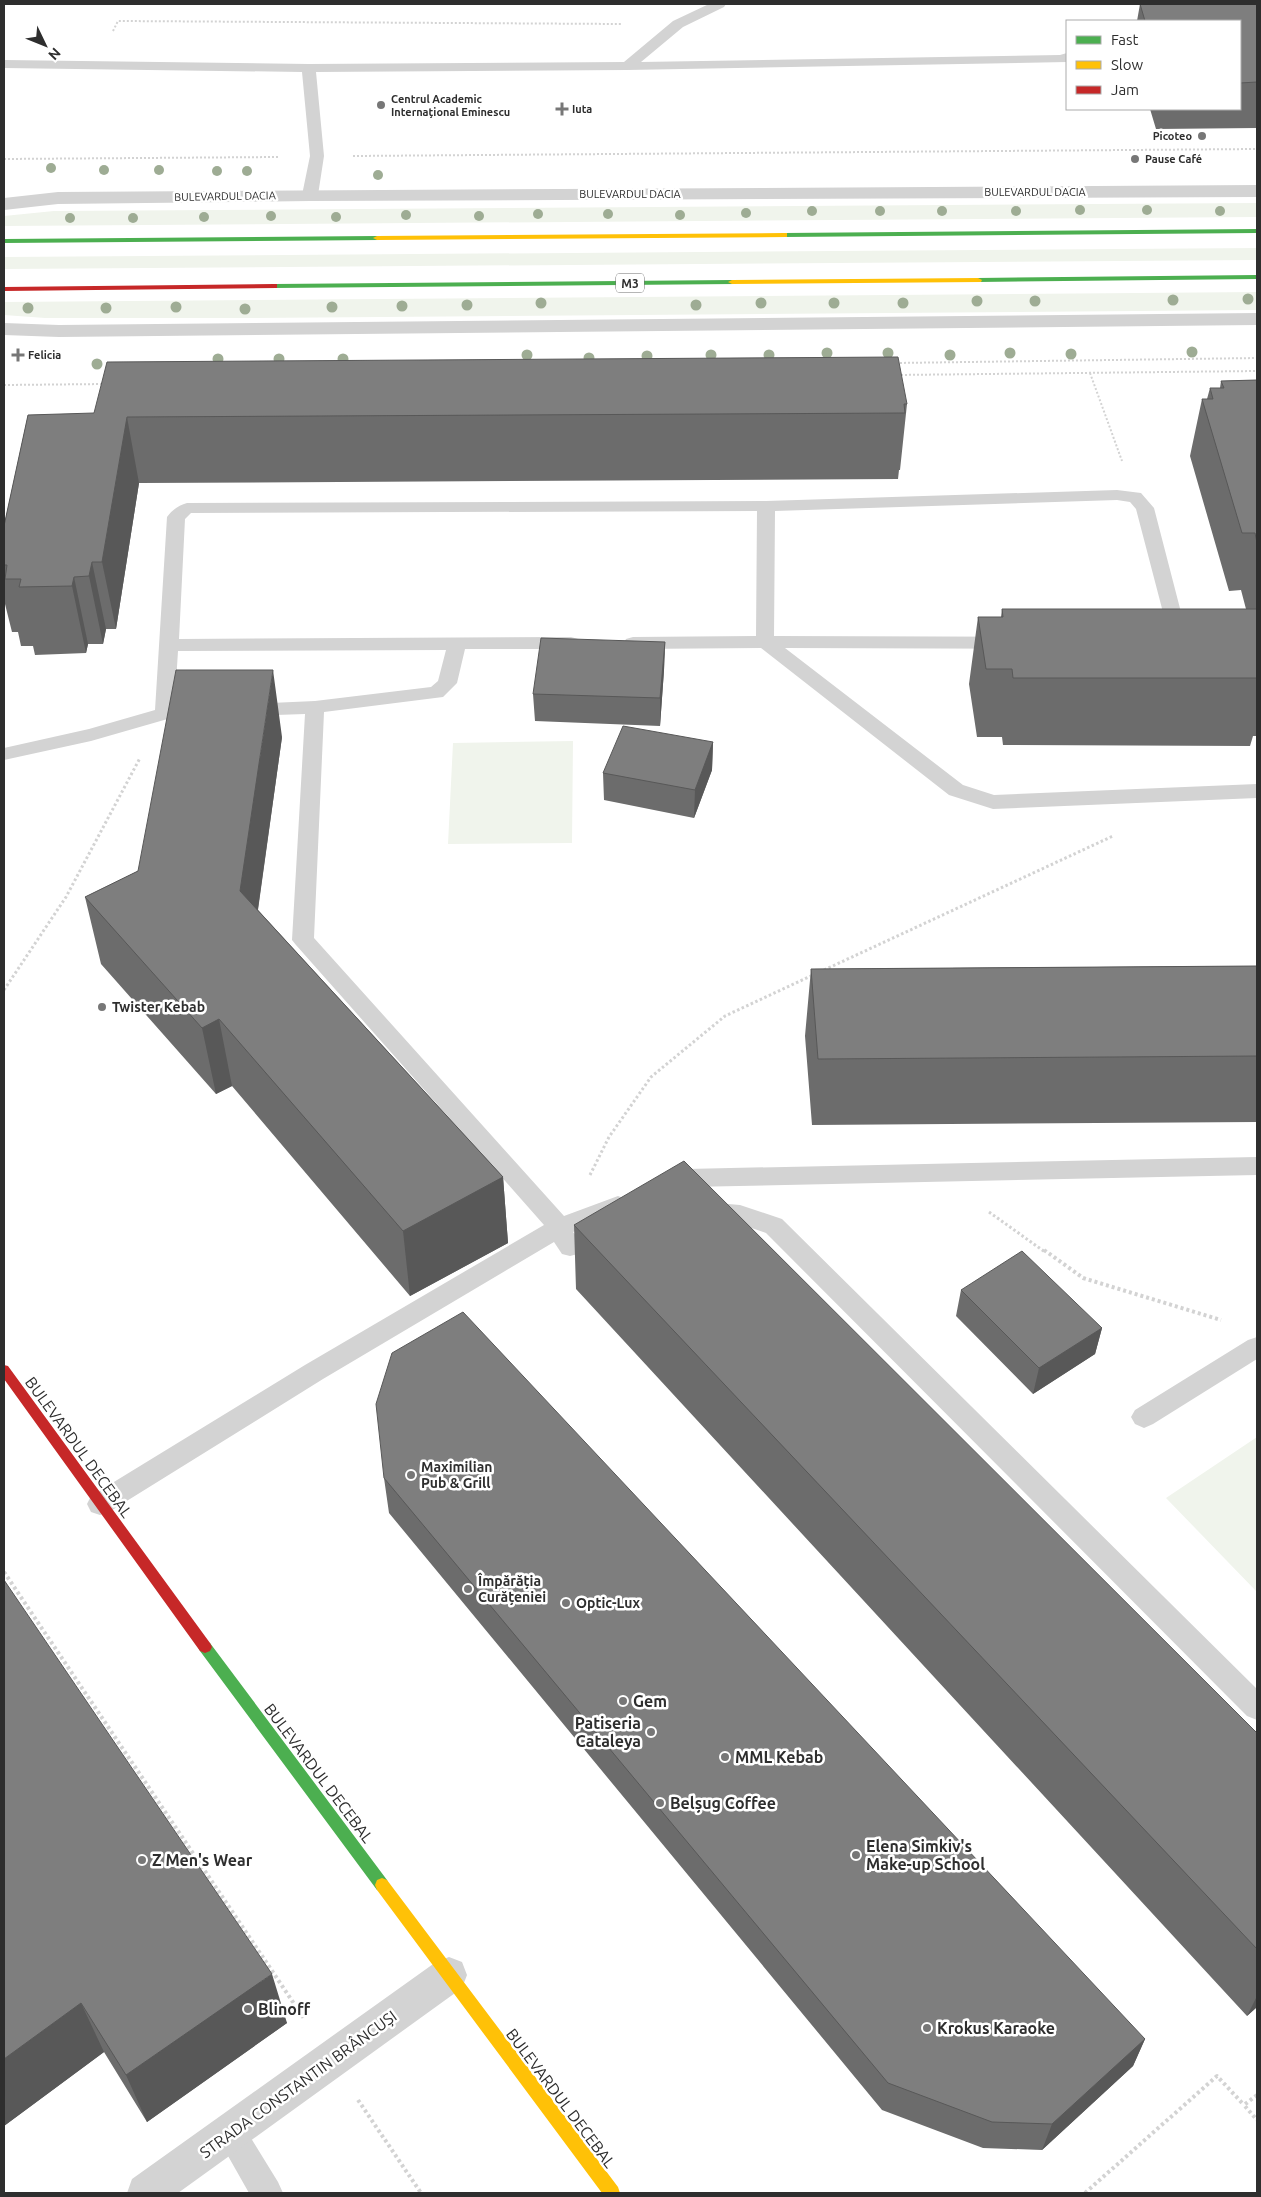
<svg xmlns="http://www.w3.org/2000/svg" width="1261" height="2197" font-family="Ubuntu,sans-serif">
<rect width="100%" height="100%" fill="#fff"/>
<!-- green -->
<path fill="#f0f4ec" d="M1257 203V217L4 226V216L54 211Z
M1257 248V260L4 269V257Z
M1257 292V310L242 318H45L4 315V302Z
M573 741 572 843 448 844 453 743Z
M1257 1437V1592L1166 1498Z"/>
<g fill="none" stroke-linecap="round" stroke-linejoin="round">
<!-- path-far2 -->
<path stroke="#d3d3d3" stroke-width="2" stroke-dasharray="2 2" stroke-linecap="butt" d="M113 31 118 21 621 24
M353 156 1257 149
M4 159 279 157
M896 363 1257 358
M1090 373 1122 461
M897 375 1257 371
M4 385 106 384"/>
<!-- path-far1 -->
<path stroke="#d3d3d3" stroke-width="3" stroke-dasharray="2.5 2.5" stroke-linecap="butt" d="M824 970 1113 836
M4 990 66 897 140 758
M590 1175 609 1137 651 1077 725 1016 813 975
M989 1212 1045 1252"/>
<!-- path -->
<path stroke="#d3d3d3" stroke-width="4" stroke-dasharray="3 3" stroke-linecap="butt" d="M1044 1250 1083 1278 1221 1320
M4 1572 305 2020
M1257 2095 1244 2105 1257 2120
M358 2100 421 2193
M1085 2193 1217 2076 1244 2105"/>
<!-- lane -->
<path fill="#d3d3d3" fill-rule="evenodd" d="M709 4H726L724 7 683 27 641 62 1060 55 1067 53V62L627 70 316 72 324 156 318 195 315 198H305L302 195 310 156 302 72 4 68V60L309 64 624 62 673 21Z
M1117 490 1141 493 1154 508 1183 620 1181 636 1179 640 1148 649 785 648 963 785 994 795 1257 784V798L993 809 949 795 761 648 633 649 626 647 624 643 626 639 633 637 756 636 757 511 191 513 185 519 179 639 571 637 578 639 580 643 578 647 571 649H465L457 683 443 697 324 712 314 938 564 1216 618 1196 626 1199 630 1205 626 1211 573 1232 576 1236 604 1229 612 1231 616 1238 612 1245 570 1256 562 1254 554 1242 323 1379 109 1512 100 1515 91 1512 87 1504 91 1496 305 1365 544 1225 296 945 292 940 305 714 247 716 240 714 237 710 240 706 247 704 315 701 431 687 438 681 446 650 178 651 174 714 171 718 91 741 4 760V748L89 729 155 710 167 517C172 510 179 505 187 503L766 501ZM1117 500 1130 502 1136 509 1165 620 1163 633 1147 637 774 636 775 511Z
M1257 1157V1175L688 1187 671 1193 663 1190 659 1184 663 1178 686 1169Z
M705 1202 740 1205 782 1219 1257 1689V1720L1247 1716 766 1233 740 1224 697 1218 693 1211 697 1204Z
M1257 1337V1359L1153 1424 1144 1428 1135 1424 1131 1417 1135 1410 1248 1340Z
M230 2118 241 2122 278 2182 283 2193H249L215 2133 219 2122Z"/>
<!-- street -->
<path fill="#d3d3d3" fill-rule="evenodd" d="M1257 185V197L310 201 58 204 4 210V198L58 192Z
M1257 313V325L59 337 4 335V323L59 325Z
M449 1957 462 1962 467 1975 462 1988 178 2193H127L132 2179 436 1962Z"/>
<!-- fast -->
<path fill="#4caf50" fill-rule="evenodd" d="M1257 229V233L784 237 780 235 784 233Z
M377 236H380V240L4 243V239Z
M1257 275V279L978 282 974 280 978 278Z
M732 280H735V284L274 288 270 286 274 284Z
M205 1641 210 1643 387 1880 389 1885 387 1890 382 1892 377 1890 200 1651 198 1647 200 1643Z"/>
<!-- slow -->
<path fill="#ffc107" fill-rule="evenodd" d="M784 233H787V237L377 240 373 238 377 236Z
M978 278 982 280 981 282 732 284 728 282 732 280Z
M382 1878 387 1880 618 2187 620 2193H602L377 1890 375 1885 377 1880Z"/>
<!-- jam -->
<path fill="#c62828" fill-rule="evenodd" d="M274 284H277V288L4 291V287Z
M4 1365 8 1366 210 1643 212 1647 210 1651 205 1653 200 1651 4 1379Z"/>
</g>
<!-- trees -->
<g fill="#9eac94">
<circle cx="51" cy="168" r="5"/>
<circle cx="104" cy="170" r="5"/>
<circle cx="159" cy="170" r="5"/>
<circle cx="217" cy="171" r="5"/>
<circle cx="247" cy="171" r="5"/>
<circle cx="378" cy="175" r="5"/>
<circle cx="1080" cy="210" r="5"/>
<circle cx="1147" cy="210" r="5"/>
<circle cx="812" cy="211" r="5"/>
<circle cx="880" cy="211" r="5"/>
<circle cx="942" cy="211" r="5"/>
<circle cx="1016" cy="211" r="5"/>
<circle cx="1220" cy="211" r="5"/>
<circle cx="746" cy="213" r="5"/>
<circle cx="538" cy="214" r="5"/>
<circle cx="608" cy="214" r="5"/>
<circle cx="406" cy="215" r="5"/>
<circle cx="680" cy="215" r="5"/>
<circle cx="271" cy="216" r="5"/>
<circle cx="479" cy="216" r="5"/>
<circle cx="204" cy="217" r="5"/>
<circle cx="336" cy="217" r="5"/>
<circle cx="70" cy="218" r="5"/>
<circle cx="133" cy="218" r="5"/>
<circle cx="1248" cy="299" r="5.5"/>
<circle cx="1173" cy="300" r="5.5"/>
<circle cx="977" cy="301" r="5.5"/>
<circle cx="1035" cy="301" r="5.5"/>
<circle cx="541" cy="303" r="5.5"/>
<circle cx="761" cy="303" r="5.5"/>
<circle cx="834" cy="303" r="5.5"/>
<circle cx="903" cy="303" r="5.5"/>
<circle cx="467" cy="305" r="5.5"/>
<circle cx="696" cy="305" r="5.5"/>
<circle cx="402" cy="306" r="5.5"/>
<circle cx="176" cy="307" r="5.5"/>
<circle cx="332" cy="307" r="5.5"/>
<circle cx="28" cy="308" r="5.5"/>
<circle cx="106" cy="308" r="5.5"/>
<circle cx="245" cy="309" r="5.5"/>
<circle cx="1192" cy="352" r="5.5"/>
<circle cx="827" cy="353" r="5.5"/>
<circle cx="888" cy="353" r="5.5"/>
<circle cx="1010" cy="353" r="5.5"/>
<circle cx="1071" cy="354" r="5.5"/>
<circle cx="527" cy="355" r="5.5"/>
<circle cx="711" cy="355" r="5.5"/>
<circle cx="769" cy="355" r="5.5"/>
<circle cx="950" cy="355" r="5.5"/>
<circle cx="647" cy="356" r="5.5"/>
<circle cx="589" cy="358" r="5.5"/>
<circle cx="218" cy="359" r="5.5"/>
<circle cx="279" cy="359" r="5.5"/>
<circle cx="343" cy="359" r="5.5"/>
<circle cx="97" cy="364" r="5.5"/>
</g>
<!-- wall -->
<path fill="#6c6c6c" d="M1140 4H1257V128L1156 129 1150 109H1240V21H1137Z
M1257 380V736H1253L1250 746 1003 745 1002 737H977L969 684 978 617H1001L1002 609H1246L1241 590 1229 591 1190 456 1202 399H1207L1210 388H1220L1221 381Z
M907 404 900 470H899L898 479 139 483 116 629H106L103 644H88L86 653 35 655 33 646H21L18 632H12L4 600V526L28 415Z
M665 642 664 670 660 726 535 721 533 694Z
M282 737 258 910 503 1177 508 1243 410 1296 232 1086 216 1094 101 964 85 897 138 871Z
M713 742 712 770 694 818 604 800 603 773Z
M1257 966V1122L812 1125 805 1036 811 969Z
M574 1225 1257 1733V2007L1247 2016 576 1289Z
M961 1290 1102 1328 1095 1354 1033 1394 956 1316Z
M384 1478 1145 2039 1133 2066 1042 2150 983 2148 882 2110 389 1513Z
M4 1580 287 2023 147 2122 104 2052 4 2126Z"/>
<!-- shaded-wall -->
<path fill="#585858" d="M127 417 139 483 116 629 102 562Z
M92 562 106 629 103 644 89 576Z
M74 577 88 644 86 653 72 586Z
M665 642 664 670 660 726V698Z
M273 670 282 737 251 958 240 891Z
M713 742 712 770 694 818 695 790Z
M219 1019 232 1086 216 1094 202 1028Z
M503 1177 508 1243 410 1296 403 1231Z
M1102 1328 1095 1354 1033 1394 1039 1368Z
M272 1974 287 2023 147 2122 126 2075Z
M1257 1996V2007L1247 2016Z
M81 2003 104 2052 4 2126V2059Z
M1145 2039 1133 2066 1042 2150 1052 2124Z"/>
<!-- building -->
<path fill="#7e7e7e" stroke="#585858" d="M1140 4H1257V82L1240 83V21H1145Z
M898 357 907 404H904L905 413 127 417 102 562H92L89 576 74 577 72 586 19 587 21 579H5L7 565H4V526L28 415 94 413 107 362Z
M1257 380V543L1255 533H1242L1202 399H1213L1210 388H1224L1221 381Z
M1002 609H1257V678H1013L1012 669H986L978 617H1003Z
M541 638 665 642 660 698 533 694Z
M176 670H273L240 891 503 1177 403 1231 219 1019 202 1028 85 897 138 871Z
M623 726 713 742 695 790 603 773Z
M1257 966V1056L818 1059 811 969Z
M684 1161 1257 1733V1949L574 1225Z
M1022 1251 1102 1328 1039 1368 961 1290Z
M463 1312 1145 2039 1052 2124 992 2122 888 2083 384 1478 376 1404 392 1353Z
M4 1580 272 1974 126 2075 81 2003 4 2059Z"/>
<!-- markers -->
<g fill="#777" stroke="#fff" stroke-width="2">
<circle cx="381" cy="105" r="5"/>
<path d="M559.5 101.5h5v5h5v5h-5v5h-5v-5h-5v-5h5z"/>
<circle cx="1202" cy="136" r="5"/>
<circle cx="1135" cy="159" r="5"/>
<path d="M15.5 347.5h5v5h5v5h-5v5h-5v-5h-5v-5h5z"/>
<circle cx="102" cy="1007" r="5"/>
<circle cx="411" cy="1475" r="5"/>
<circle cx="468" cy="1589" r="5"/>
<circle cx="566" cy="1603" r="5"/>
<circle cx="623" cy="1701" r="5"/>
<circle cx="651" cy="1732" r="5"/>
<circle cx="725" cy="1757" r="5"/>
<circle cx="660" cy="1803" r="5"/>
<circle cx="856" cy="1855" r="5"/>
<circle cx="142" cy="1860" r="5"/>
<circle cx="248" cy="2009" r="5"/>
<circle cx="927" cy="2028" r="5"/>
</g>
<g text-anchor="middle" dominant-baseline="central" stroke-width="5" stroke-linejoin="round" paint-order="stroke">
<!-- far-poi labels -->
<g font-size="11" font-weight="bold" fill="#2e2e2e" stroke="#fff" text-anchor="start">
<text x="391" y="99">Centrul Academic<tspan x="391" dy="13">Internațional Eminescu</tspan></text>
<text x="572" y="109">Iuta</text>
<text x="1192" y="136" text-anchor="end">Picoteo</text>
<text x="1145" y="159">Pause Café</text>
<text x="28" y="355">Felicia</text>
</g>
<!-- far-street labels -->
<g font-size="11" fill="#2e2e2e" stroke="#fff">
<text x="1035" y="192">BULEVARDUL DACIA</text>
<text x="630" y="194">BULEVARDUL DACIA</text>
<text transform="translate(225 196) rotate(-1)">BULEVARDUL DACIA</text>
</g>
<!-- shield labels -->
<rect fill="#fff" stroke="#6d6d6d" stroke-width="1" x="616" y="273.5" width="28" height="19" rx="4"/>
<g font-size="12" font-weight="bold" fill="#2e2e2e">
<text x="630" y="283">M3</text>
</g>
<!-- poi labels -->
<g font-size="14" font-weight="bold" fill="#2e2e2e" stroke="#fff" text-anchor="start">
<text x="112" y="1007">Twister Kebab</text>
<text x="421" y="1467">Maximilian<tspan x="421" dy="16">Pub &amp; Grill</tspan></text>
<text x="478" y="1581">Împărăția<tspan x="478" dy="16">Curățeniei</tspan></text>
<text x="576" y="1603">Optic-Lux</text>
</g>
<!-- near-street labels -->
<g font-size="16" fill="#2e2e2e" stroke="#fff">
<text transform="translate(79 1447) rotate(54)">BULEVARDUL DECEBAL</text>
<text transform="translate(319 1773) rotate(53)">BULEVARDUL DECEBAL</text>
<text transform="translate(298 2084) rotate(-36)">STRADA CONSTANTIN BRÂNCUȘI</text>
<text transform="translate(561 2098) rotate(53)">BULEVARDUL DECEBAL</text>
</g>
<!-- near-poi labels -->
<g font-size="16" font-weight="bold" fill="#2e2e2e" stroke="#fff" text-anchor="start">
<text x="633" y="1701">Gem</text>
<text x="641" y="1723" text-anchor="end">Patiseria<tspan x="641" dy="18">Cataleya</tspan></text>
<text x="735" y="1757">MML Kebab</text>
<text x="670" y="1803">Belșug Coffee</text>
<text x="866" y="1846">Elena Simkiv's<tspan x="866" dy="18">Make-up School</tspan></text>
<text x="152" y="1860">Z Men's Wear</text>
<text x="258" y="2009">Blinoff</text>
<text x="937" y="2028">Krokus Karaoke</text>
</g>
</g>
<!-- border -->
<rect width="1261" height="2197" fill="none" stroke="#2e2e2e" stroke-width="10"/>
<!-- legend -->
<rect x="1066" y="20" width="175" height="90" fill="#ffffff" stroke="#ababab"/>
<rect x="1076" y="36" width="25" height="8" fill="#4caf50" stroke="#ababab"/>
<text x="1111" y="45" font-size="15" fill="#2e2e2e">Fast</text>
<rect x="1076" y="61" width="25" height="8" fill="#ffc107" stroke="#ababab"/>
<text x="1111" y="70" font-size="15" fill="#2e2e2e">Slow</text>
<rect x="1076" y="86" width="25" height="8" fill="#c62828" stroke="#ababab"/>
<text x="1111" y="95" font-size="15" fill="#2e2e2e">Jam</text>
<!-- north arrow -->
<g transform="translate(45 45) rotate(133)" stroke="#ffffff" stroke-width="4" paint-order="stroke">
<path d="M0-4L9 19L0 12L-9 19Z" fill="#2e2e2e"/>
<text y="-8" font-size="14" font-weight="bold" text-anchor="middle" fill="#2e2e2e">N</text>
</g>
</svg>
